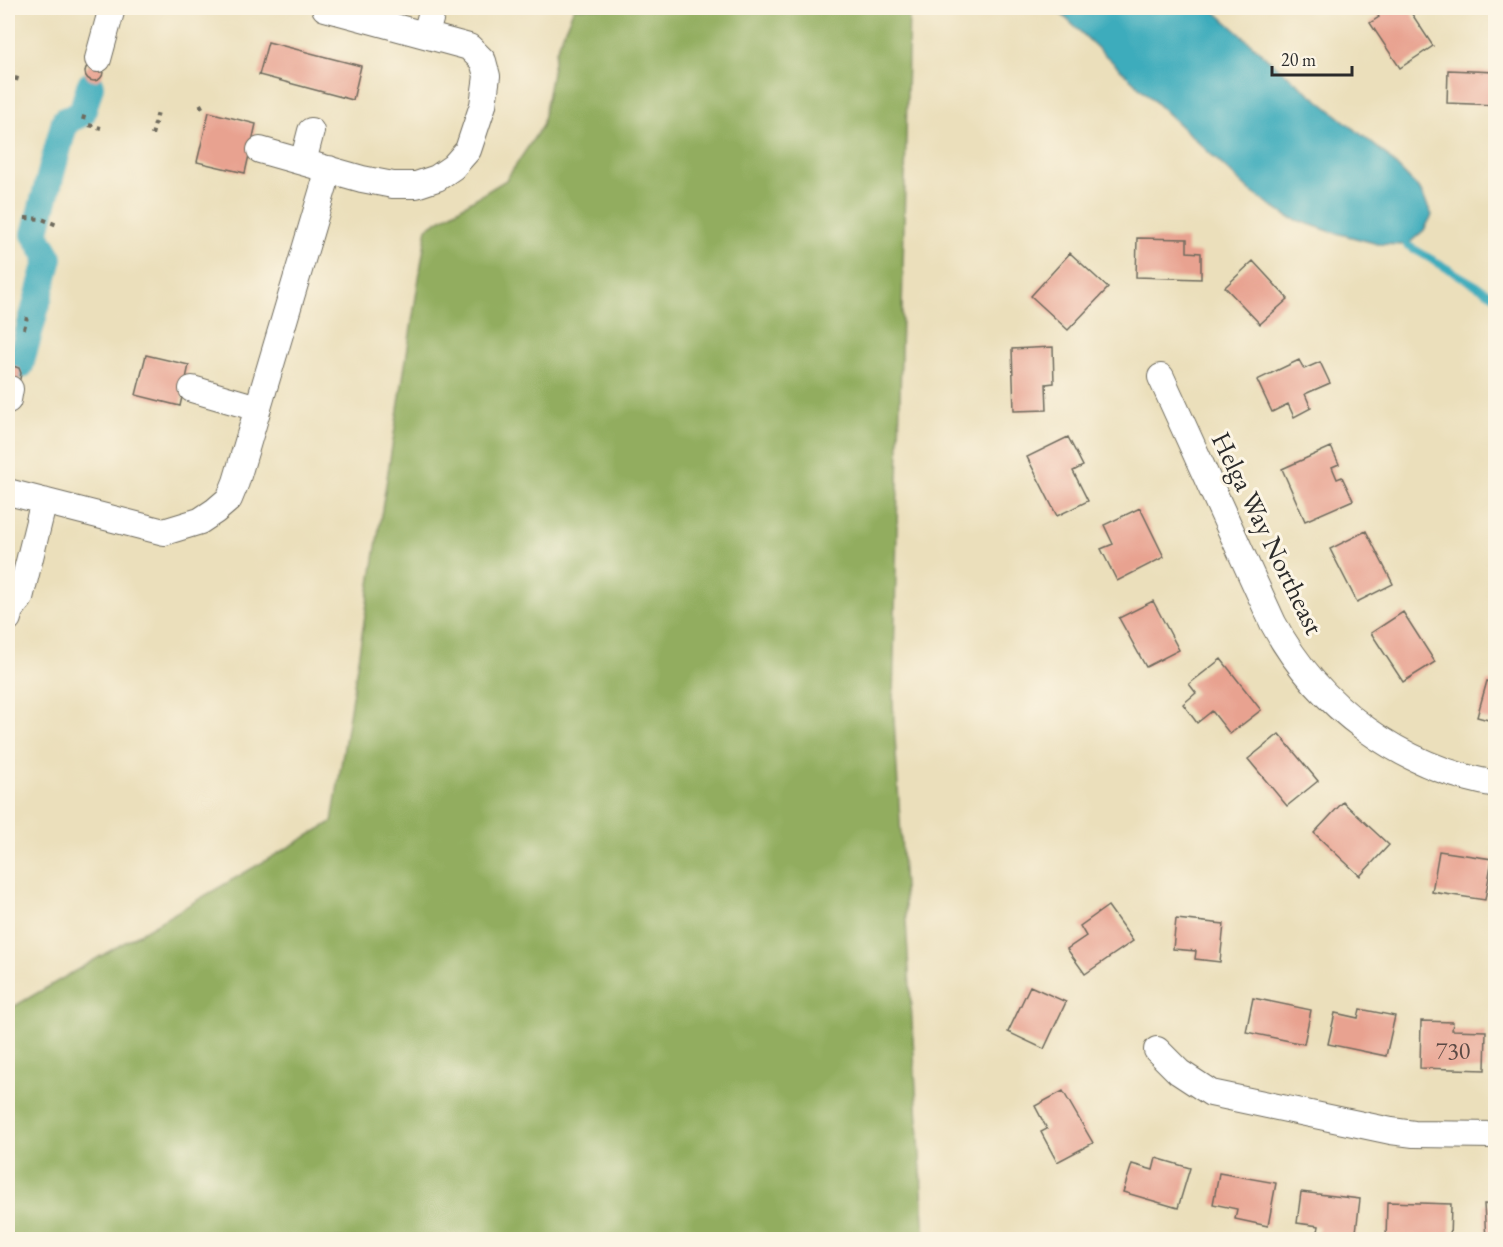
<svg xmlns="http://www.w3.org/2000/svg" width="1503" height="1247" font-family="'EB Garamond',serif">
<rect width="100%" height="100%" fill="#fcf5e5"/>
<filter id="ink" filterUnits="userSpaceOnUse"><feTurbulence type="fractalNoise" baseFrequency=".0167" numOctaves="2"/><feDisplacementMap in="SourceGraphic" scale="12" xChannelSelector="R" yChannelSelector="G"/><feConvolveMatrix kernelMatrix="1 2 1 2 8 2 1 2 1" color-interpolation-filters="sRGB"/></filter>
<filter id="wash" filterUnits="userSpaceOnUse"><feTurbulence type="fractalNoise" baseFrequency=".008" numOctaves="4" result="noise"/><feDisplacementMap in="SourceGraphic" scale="24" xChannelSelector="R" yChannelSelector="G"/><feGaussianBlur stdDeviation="1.35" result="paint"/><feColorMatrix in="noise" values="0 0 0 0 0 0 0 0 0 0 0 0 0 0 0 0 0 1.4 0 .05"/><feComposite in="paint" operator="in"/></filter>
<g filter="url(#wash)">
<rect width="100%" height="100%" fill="#ebdfbb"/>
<!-- forest -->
<path fill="#92ad5f" stroke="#5e6c45" stroke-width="1.5" d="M574 8H909L893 703 925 1239H8V1010L332 822 427 228 506 180 542 126 556 51Z"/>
<!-- water -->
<path fill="#3eacbc" stroke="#346c74" stroke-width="1.5" d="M1055 8H1211L1276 66 1384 153 1420 190 1432 215 1424 230 1407 245 1378 244 1329 231 1288 217 1250 191Z"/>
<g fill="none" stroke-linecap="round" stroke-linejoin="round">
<!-- stream -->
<path stroke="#3eacbc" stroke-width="8" d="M1407 245 1496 297"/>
<!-- canal -->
<path stroke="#3eacbc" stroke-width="28" d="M20 365 49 258 35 234 65 121 82 113 90 86"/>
</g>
<g id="blocks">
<!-- building -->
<path fill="#e8a290" d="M1373 8H1408L1433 46 1400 68 1370 23 1379 17Z
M268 42 361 66 353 100 259 75Z
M85 72a9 9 0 1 1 18 0a9 9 0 1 1-18 0Z
M1448 70 1496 72V105L1447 103Z
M209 112 256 124 245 173 197 162Z
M1137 238 1187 239V252L1201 253V279L1136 277Z
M1070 253 1108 288 1068 330 1031 296Z
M1253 261 1288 299 1260 324 1225 287Z
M1053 347 1054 383 1046 384 1047 410 1014 411 1012 349Z
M146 355 189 365 180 406 136 395Z
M1299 360 1304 369 1320 362 1330 383 1305 394 1311 408 1294 417 1288 404 1272 412 1257 380Z
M13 366 19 368 21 373 20 379 19 381 8 382V368Z
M1068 437 1083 466 1073 471 1088 501 1057 516 1027 457Z
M1331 447 1339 464 1332 467 1337 479 1342 477 1353 500 1305 521 1282 469Z
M1140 508 1164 557 1117 581 1101 549 1113 544 1104 525Z
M1366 531 1393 584 1357 602 1330 549Z
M1153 601 1179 650 1146 667 1119 618Z
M1403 612 1435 662 1403 682 1371 633Z
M1221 659 1261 710 1230 734 1212 711 1197 723 1183 704 1196 693 1189 684Z
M1487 681 1496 683V722L1477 717Z
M1279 734 1318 781 1287 806 1248 759Z
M1343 802 1389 845 1360 876 1314 833Z
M1439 851 1492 859 1485 900 1432 892Z
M1108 906 1133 941 1085 974 1067 949 1086 936 1080 926Z
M1176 919 1224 924 1220 962 1195 959 1196 951 1173 949Z
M1030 986 1066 1002 1044 1049 1008 1032Z
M1253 998 1311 1010 1304 1044 1246 1032Z
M1360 1009 1395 1016 1386 1056 1328 1044 1335 1013 1358 1018Z
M1421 1021 1453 1022 1452 1030 1486 1031 1485 1070 1420 1068Z
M1063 1091 1093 1143 1057 1162 1041 1132 1047 1129 1035 1106Z
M1156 1158 1190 1168 1178 1208 1123 1192 1132 1164 1153 1170Z
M1219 1173 1276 1183 1268 1226 1235 1219 1237 1209 1213 1204Z
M1301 1192 1360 1199 1355 1240 1317 1237 1319 1226 1297 1223Z
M1387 1202 1451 1204 1450 1240H1386Z
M1484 1204H1496V1240H1486Z"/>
</g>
</g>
<g filter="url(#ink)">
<use href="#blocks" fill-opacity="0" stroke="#6e6a5d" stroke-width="1.5"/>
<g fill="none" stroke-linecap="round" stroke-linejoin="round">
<!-- minor casing -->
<g stroke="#6e6a5d" stroke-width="28">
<path id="minor" d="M426 34 433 8
M98 59 112 8
M260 150 362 179 393 185H416L437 178 453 167 468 150 483 105 487 76 483 61 469 47 325 8
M303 162 311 131
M1161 377 1273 623C1318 707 1401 768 1496 784
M192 389 257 408
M8 400 10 389
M8 492 164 532 200 521 215 511 229 499 236 482 329 169
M8 618 10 610 20 598 44 501
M1157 1050 1179 1072 1211 1093 1391 1131 1414 1134 1496 1135"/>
</g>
<!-- path -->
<path stroke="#6e6a5d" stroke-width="4" stroke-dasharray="4.5 4.5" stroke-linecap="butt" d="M16 81 18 74
M11 102 13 93
M200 104 204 111
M83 120 85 113
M89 125 101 128
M152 135 158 112
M25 218 42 219 57 225
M24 329 27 317"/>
<!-- minor -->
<use href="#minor" stroke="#fff" stroke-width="26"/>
</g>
</g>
<g text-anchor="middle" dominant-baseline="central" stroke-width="6" stroke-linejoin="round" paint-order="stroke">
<!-- number labels -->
<g font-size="24" fill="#5a4944">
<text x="1453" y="1050">730</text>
</g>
<!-- street labels -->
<g font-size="27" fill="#2b2b2b" stroke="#fcf5e5">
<text transform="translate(1268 533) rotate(64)">Helga Way Northeast</text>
</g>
</g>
<!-- margin -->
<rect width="1503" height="1247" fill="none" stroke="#fcf5e5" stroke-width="30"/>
<!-- scale -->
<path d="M1272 66v9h80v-9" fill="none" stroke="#2b2b2b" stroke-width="3"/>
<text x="1281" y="66" font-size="18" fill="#2b2b2b" stroke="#fcf5e5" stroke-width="4.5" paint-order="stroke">20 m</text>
</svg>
